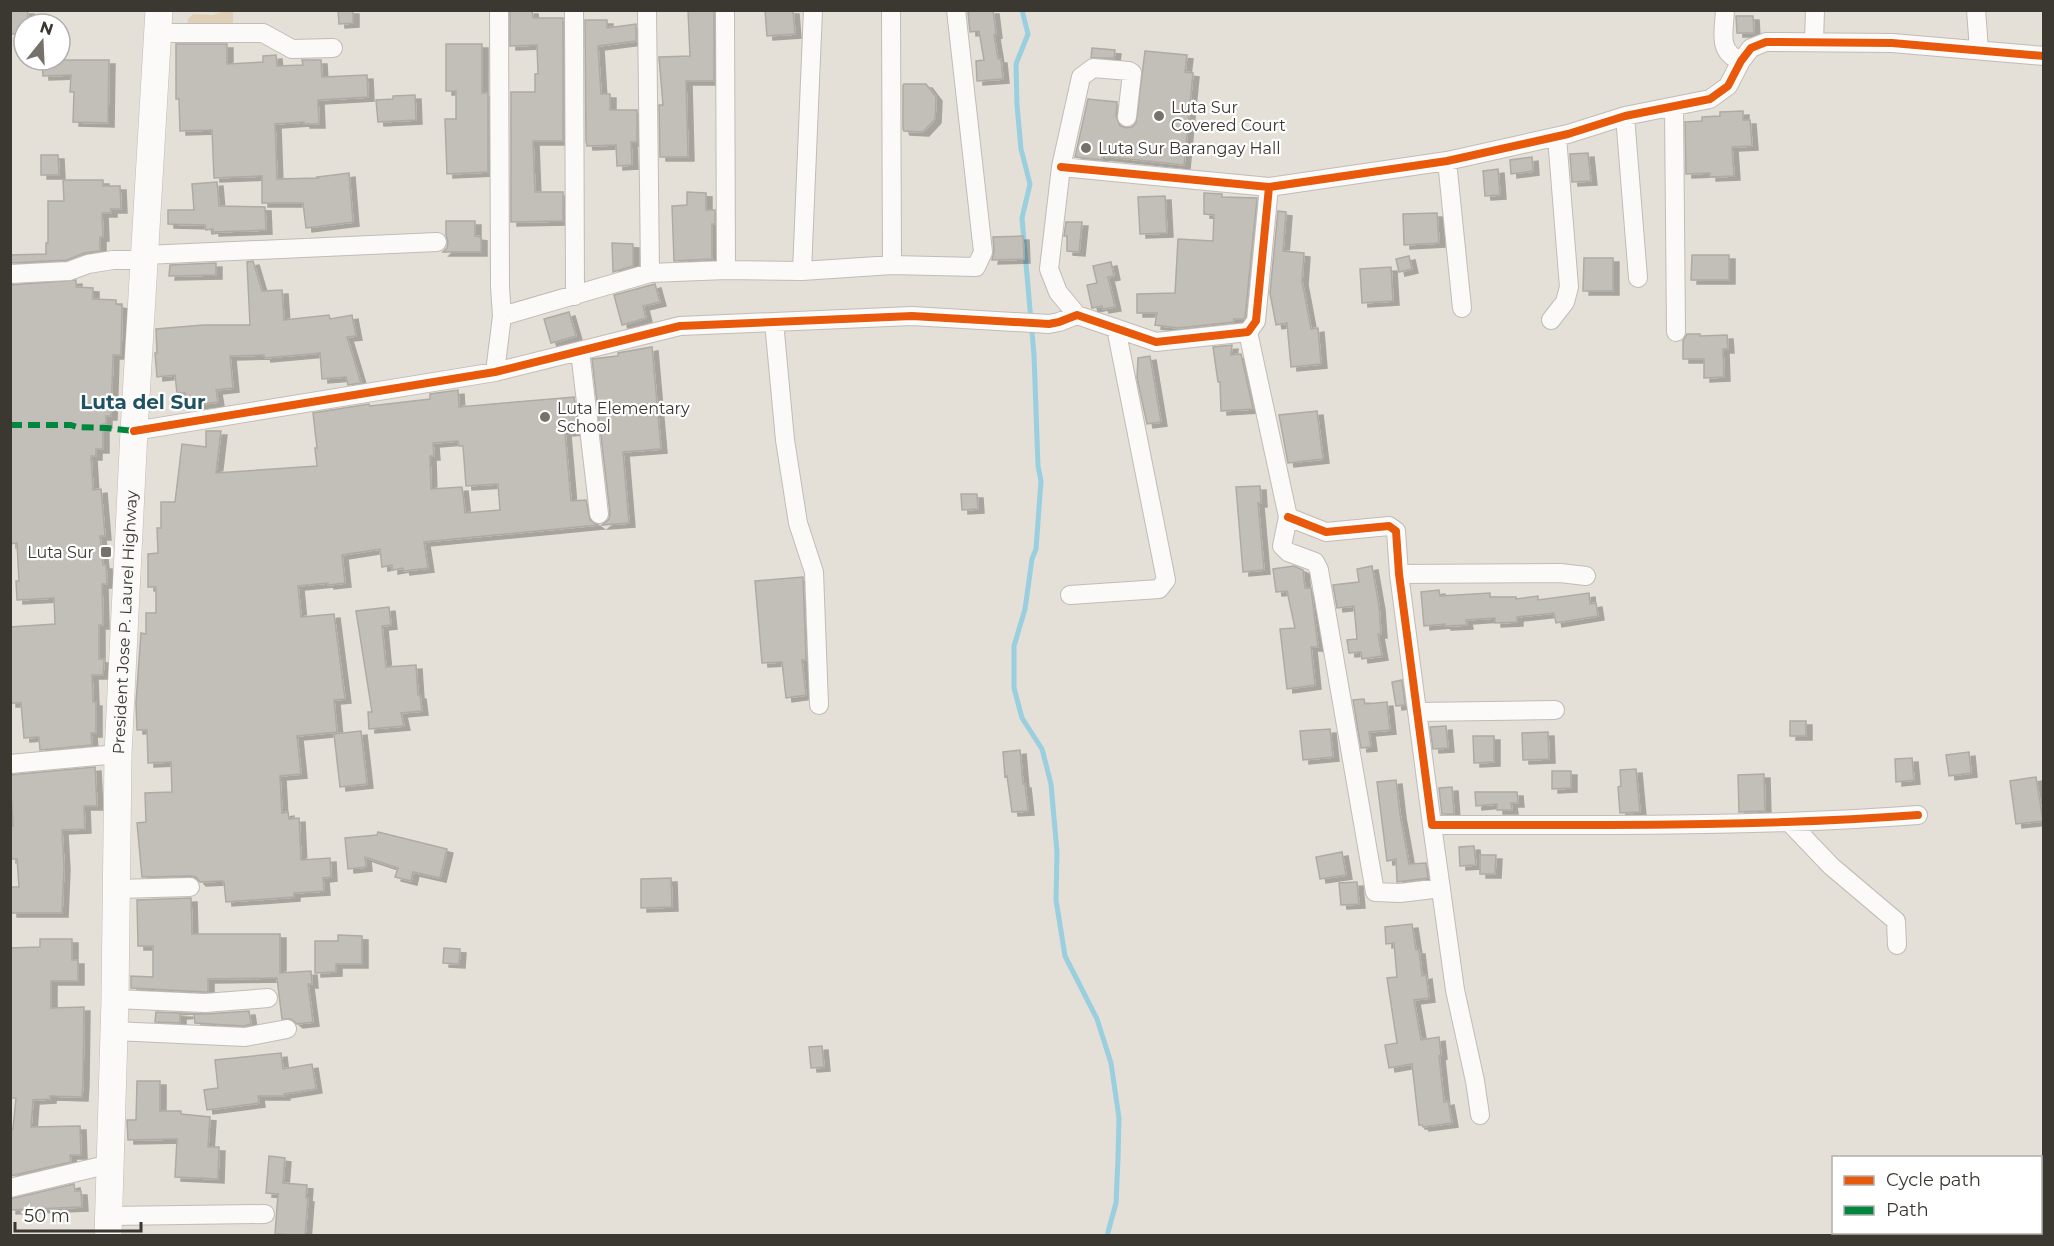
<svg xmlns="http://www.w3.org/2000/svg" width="2054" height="1246" font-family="Montserrat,sans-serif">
<defs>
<filter id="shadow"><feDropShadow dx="6" dy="4" stdDeviation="0" flood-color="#0004"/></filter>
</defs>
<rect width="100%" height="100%" fill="#e4dfd7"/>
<!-- green -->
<path fill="#e0cfb7" d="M224 11H233V27L187 29 188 19 193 14 213 15Z"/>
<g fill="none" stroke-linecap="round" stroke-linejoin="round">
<!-- stream -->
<path stroke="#99cfdf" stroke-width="5" d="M1022 10 1028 34 1016 64 1017 105 1021 149 1030 184 1022 218 1034 355 1038 466 1041 481 1036 549 1032 559 1025 609 1014 646V688L1022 718 1042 749 1051 784 1057 852 1056 900 1065 956 1097 1019 1111 1063 1119 1118 1118 1159 1116 1203 1107 1236"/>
</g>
<!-- building -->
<path fill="#c2bfb8" stroke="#afaba4" stroke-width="1.5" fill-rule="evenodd" filter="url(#shadow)" d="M10 10H28L27 24H24V34H10Z
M338 10H353V23L339 24Z
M510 10H532L533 18H563V141H533L535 192H563V221L511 222V92H535V74H538L537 45 510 46Z
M688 10H714V81H686L688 157H660L659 105H663L659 57 690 56Z
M765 10H793L795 34 767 36Z
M978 10H993L996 34 994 35 998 59H1001L1003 79 977 81 976 61 984 60 979 31 970 32 968 12Z
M1736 16H1753L1754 33H1737Z
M585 20H607V28L636 24V41L598 46 601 94H610V110H637V142H631L632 165 617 166 616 145 587 146 586 141Z
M176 44H227V64L263 62V56L276 55 277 66 303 65 302 60H321L322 77 367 75 368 97 318 100 319 124H304V122L275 124 277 179 318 178 317 177 349 173 353 222 306 228 303 203H262V176L214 178 212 130 180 131 179 99H176Z
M446 44H482V93H488V172L447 174 445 119H456V91H446Z
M1092 48 1115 50 1114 58H1091Z
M1145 51 1187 55 1185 72 1193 73 1184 165 1102 156V160L1075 157 1088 99 1117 102 1116 116 1120 126 1126 128 1132 127 1136 123Z
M42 60H109L108 123 73 122 74 92H70L71 75 43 76Z
M904 84H926L936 97 935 119 923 132 904 131 903 129V85Z
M415 95 416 120 378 122 376 100 393 99V96Z
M1743 111V120H1750L1752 146 1732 147 1734 176 1710 177V173L1686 174 1685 122 1702 121V117L1720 116V112Z
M1588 153 1591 181 1572 182 1570 154Z
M41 155H58L59 175H41Z
M1532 157 1533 171 1511 174 1510 160Z
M1498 169 1500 195 1485 196 1483 171Z
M63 180H103V186H120L121 209H111V213H102L103 237H100V251L84 253 67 260 10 263V255L46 254V243H48V201H64Z
M217 182 219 206 265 207 266 230 213 232V229L206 230 205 225 168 224V210H194L192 184Z
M687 192 706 193V210H715V224H712V259L674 261 672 206 687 205Z
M1204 193 1222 194V197L1257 198 1245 317 1244 319H1234L1233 322 1178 328 1155 325 1157 313H1137V294L1175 293 1178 239 1213 241 1214 215 1204 214Z
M1165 196 1167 233 1140 234 1138 197Z
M1278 211 1286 212 1283 251 1304 253 1302 281 1311 329 1318 328 1321 364 1291 367 1287 323 1276 325 1270 293Z
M1437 213 1439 243 1404 245 1403 214Z
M446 221H475V236L481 237V252H443L447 248 448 242 446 235Z
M1066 222H1082L1079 252 1067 251V236H1064Z
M1023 236 1024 259 992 260 994 251 993 237Z
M612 243 633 244V266L613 272Z
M1692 255H1729V280H1691Z
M1409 256 1412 269 1399 272 1396 259Z
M1584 258H1613V291H1583Z
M253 261 262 291 282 290 284 320 329 315 330 319 352 315 356 336 347 337 361 383 348 385 346 377 322 379 320 353 265 358 264 355 230 356 233 388 216 390 218 402 197 405 196 402 187 403 185 393H177L175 375 157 377 155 353H157L156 329 203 325H250L247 262Z
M1111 262 1114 276 1108 277 1115 307 1103 309 1102 306 1092 308 1087 285 1097 283 1093 266Z
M216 263V275L169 276 170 265Z
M1391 267 1393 301 1362 303 1360 269Z
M76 280V287L93 288V299L116 300V304L122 305 121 355H113L111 416H106V424H103V449H96V456H91L93 490 101 489 105 536H100L103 565H106L107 584H102L103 625H99V659H104L103 675H92L93 702H96V733H91L92 745 40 750 39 737 24 738 21 703H10V627L55 624 54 598 17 600 16 581H19L17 543 10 544V285Z
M655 284 660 302 643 306 646 318 622 325 614 295Z
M569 312 576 336 551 343 544 319Z
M1687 334H1700V336L1727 335 1728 349H1723L1724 377 1704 378V359H1683V341Z
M1232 345 1231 355 1241 354 1253 409 1221 411 1220 382H1218L1213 347Z
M652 347 661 449 623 452 629 523 602 525 609 519 610 513 592 359 618 356V353Z
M1150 356 1161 422 1147 424 1137 378 1138 358Z
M458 390 459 407 574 397 578 431 565 432 571 501 586 500 590 520 598 525 424 542 428 568 404 571 403 568 392 570V565L382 567 380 549 342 555 345 583 328 585V583L298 586 301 617 334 614 345 699 334 700 337 732 297 736 301 774 280 776 282 813 288 812 289 819 299 818 301 860 330 858 331 877 323 878 324 891 294 893V897L226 902 224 882 222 881 200 882 196 877 190 876 142 877 137 823 146 822 145 793 172 792 171 762 148 763 147 730H137L136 703 141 633 146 634V613H156V587H148V554L158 553 157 528H161V502H175L182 444 206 447V431H221L216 473 317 466 315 448H317L313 413 369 404 370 406 430 399V394ZM458 441 459 446H463L466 486 498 484 500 510 465 513 462 487 431 489 430 456H434L433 443Z
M1317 411 1323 459 1288 463 1279 415Z
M1260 486 1261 503H1258L1264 570 1243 572 1236 487Z
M961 494H977L978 509 962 510Z
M1294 566 1303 570 1305 588H1311L1318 647H1311L1315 685 1287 689 1280 629 1295 628 1287 591 1276 592 1273 569Z
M1372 566 1379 606 1381 634H1378L1382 656 1362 659 1361 652 1349 653 1347 640 1357 639 1354 606 1337 608 1333 585 1359 582 1357 569Z
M803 577 806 660H802L806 695 786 698 782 662 762 663 755 581Z
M1439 590 1440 596 1490 593V597H1516V599L1538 596V600L1589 593 1590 604 1596 603 1598 616 1556 623 1554 613 1517 617V622L1495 623V618L1466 620 1467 625 1445 626V624L1424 626 1421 592Z
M389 607 391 625 382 626 386 667 416 665 418 695H420L422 711 401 713 404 726 369 729 368 712H372L356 611Z
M1402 680 1405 705 1396 706 1392 682Z
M1364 699 1365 704 1387 702 1390 730 1369 732 1371 747 1361 748 1353 700Z
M1790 721H1806V736H1790Z
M1446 726 1448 748 1433 749 1430 727Z
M1330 729 1333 757 1303 760 1300 731Z
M361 731 367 784 340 787 334 734Z
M1548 732 1549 759 1523 760 1522 733Z
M1473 736H1494V762L1474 763Z
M1020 750 1023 784H1025L1028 811 1012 812 1007 776 1005 777 1003 752Z
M1969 752 1971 773 1949 776 1946 755Z
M1912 758 1914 780 1896 782 1895 759Z
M95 767 97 806H84L85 829 62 830 64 866 62 913H11V887H19L17 859H10V826H13L10 775Z
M1636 769 1640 812 1620 813 1618 787 1621 786 1620 770Z
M1552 771H1571V788L1552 789Z
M1764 774 1765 811 1739 812 1738 775Z
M2036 777 2043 821 2016 824 2010 781Z
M1396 780 1400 814 1409 864 1426 863 1428 878 1397 882 1396 859 1387 861 1377 782Z
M1452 787 1454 814H1442L1439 788Z
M1475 792H1517L1518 803H1511L1512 810H1497V804L1476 806Z
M378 832 447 849 440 878 413 872 411 881 395 877 398 868 365 857 366 867 348 869 345 838 377 835Z
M1474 846 1476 865 1460 866 1459 847Z
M1342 852 1346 875 1320 879 1316 857Z
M1480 855H1496L1495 874H1480Z
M671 878 672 907 641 908V879Z
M1357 882 1359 904 1341 905 1339 883Z
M191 898 192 934H280V973L311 971 312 984H308L313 1022 297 1024 291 1019H282L277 978 208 979V992H205L131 988V976L153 977V946H138L137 900Z
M1412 924 1416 950H1419L1422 976 1426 975 1429 998 1414 1000 1421 1040 1439 1037 1441 1055 1439 1056 1444 1102 1448 1101 1452 1123 1423 1127 1422 1125H1419L1412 1064 1389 1068 1385 1045 1397 1043 1387 978 1397 977 1394 943 1386 944 1385 927Z
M338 935 362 936V964H336V972L315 973V941H338Z
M40 939H72V960H78V981H51V1008L84 1007 83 1081 82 1097 50 1096V1099L33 1100 31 1127 80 1126 81 1155H70L71 1162 10 1176V1129H13L16 1098H10V948L40 947Z
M444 948 460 949 459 964 443 963Z
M249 1011 251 1024 244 1026 195 1023 194 1014 180 1015V1023L155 1022 156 1012 206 1014Z
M822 1046 824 1067 811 1068 809 1047Z
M281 1053 283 1069 312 1064 316 1089 284 1094V1096H258L259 1103 207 1110 204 1090 218 1088 215 1060Z
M137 1081H160V1111H181V1114L210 1117 208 1147H219L218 1179 175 1177 177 1139 128 1140 127 1120H136Z
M269 1156 285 1158 283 1183 307 1185 306 1198H308L305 1236 275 1234 278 1194 266 1193Z
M74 1184 75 1191H81L82 1207 10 1210V1199Z"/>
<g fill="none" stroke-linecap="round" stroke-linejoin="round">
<!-- minor casing -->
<g stroke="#c0bcb6" stroke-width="20">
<path id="minor" d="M499 10 500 287 502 316 650 273 726 270 802 271 892 265 976 267 983 252 956 10
M574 10 575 296
M647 10 650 273
M725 10 726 270
M891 10 892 265
M1725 10C1724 32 1717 52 1741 61
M1976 10 1979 49
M158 33H263L292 49 333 48
M1814 42 1815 10
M1674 108 1676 332
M1625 116 1638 278
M1447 161 1462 308
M1061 167 1269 187 1447 161 1568 134 1625 116 1710 99 1728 86 1741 61 1751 48 1766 42 1892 43 2044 56
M145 255 437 242
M802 271 813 10
M10 274 69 271 88 264 113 260H145
M1077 315 1058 292 1049 269 1061 167 1081 77 1093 68 1129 71 1132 73 1127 117
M1551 320 1565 302 1569 287 1557 137
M774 322 785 440 798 523 814 572 819 705
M1248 332 1288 517 1282 546 1288 552 1315 562 1319 570 1375 892 1400 893 1441 888
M580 351 599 514
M495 372 502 316
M134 431 495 372 680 326 912 316 1049 324 1059 322 1077 315 1156 342 1248 332 1256 321 1269 187
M1288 517 1326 532 1389 526 1396 531 1399 574 1432 825C1594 825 1756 827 1918 815
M1399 574 1560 573 1586 576
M1070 595 1159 589 1166 580 1116 328
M1417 712 1555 710
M10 764 118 754
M1789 822 1831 866 1896 921 1897 945
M1432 825 1455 990 1475 1081 1480 1115
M117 889 190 887
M115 999 205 1003 268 998
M114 1031 245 1037 287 1029
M10 1188 110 1164
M108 1216 265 1214"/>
</g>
<!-- highway casing -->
<g stroke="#c0bcb6" stroke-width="28">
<g id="highway">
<path id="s1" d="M108 1236 115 999 118 754 134 431 159 10"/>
</g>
</g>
<!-- minor -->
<use href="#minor" stroke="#fbfaf9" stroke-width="18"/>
<!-- highway -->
<use href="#highway" stroke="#fbfaf9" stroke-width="27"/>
<!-- quiet -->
<path stroke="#00873e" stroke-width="6" stroke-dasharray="12 6" stroke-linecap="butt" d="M10 425H71L77 427 106 428 134 431"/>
<!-- cycleway casing -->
<g stroke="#fff" stroke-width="11">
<path id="cycleway" d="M1061 167 1269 187 1447 161 1568 134 1625 116 1710 99 1728 86 1741 61 1751 48 1766 42 1892 43 2044 56
M134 431 495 372 680 326 912 316 1049 324 1059 322 1077 315 1156 342 1248 332 1256 321 1269 187
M1288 517 1326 532 1389 526 1396 531 1399 574 1432 825C1594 825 1756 827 1918 815"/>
</g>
<!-- cycleway -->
<use href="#cycleway" stroke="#e8590c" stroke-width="8"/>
</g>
<!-- markers -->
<g fill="#76726b" stroke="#fff" stroke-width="2">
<circle cx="1159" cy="116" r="6"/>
<circle cx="1086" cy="148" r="6"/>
<circle cx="545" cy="417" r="6"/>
<rect x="100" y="546" width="12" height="12" rx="3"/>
</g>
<g text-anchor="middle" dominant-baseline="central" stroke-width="4.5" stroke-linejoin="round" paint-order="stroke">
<!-- poi labels -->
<g font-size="16" fill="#3b3731" stroke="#fff" text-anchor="start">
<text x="1171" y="107">Luta Sur<tspan x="1171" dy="18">Covered Court</tspan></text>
<text x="1098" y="148">Luta Sur Barangay Hall</text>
<text x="557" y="408">Luta Elementary<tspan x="557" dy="18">School</tspan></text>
<text x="94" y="552" text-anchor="end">Luta Sur</text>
</g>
<!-- street labels -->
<g font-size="16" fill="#3b3731" stroke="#fff">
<text stroke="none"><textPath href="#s1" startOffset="614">President Jose P. Laurel Highway</textPath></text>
</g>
<!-- quarter labels -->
<g font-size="20" font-weight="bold" fill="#1f5262" stroke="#fff">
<text x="143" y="402">Luta del Sur</text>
</g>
</g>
<!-- border -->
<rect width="2054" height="1246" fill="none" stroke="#3b3731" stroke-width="24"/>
<!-- legend -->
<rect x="1832" y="1156" width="210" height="78" fill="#ffffff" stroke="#b1afad" stroke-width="1.5"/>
<rect x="1844" y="1176" width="30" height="9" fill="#e8590c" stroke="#b1afad" stroke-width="1.5"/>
<text x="1886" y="1186" font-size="18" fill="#3b3731">Cycle path</text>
<rect x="1844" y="1206" width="30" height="9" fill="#00873e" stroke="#b1afad" stroke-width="1.5"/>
<text x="1886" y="1216" font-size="18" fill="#3b3731">Path</text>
<!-- north arrow -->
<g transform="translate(42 42) rotate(18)"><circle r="28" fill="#ffffff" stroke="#b1afad" stroke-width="1.5"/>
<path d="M0-4.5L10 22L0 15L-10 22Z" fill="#76726b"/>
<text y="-9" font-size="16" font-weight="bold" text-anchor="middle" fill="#3b3731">N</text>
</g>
<!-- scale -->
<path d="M15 1222v9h126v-9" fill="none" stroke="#3b3731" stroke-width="3"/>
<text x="24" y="1222" font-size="18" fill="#3b3731" stroke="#ffffff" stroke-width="4.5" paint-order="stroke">50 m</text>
</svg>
